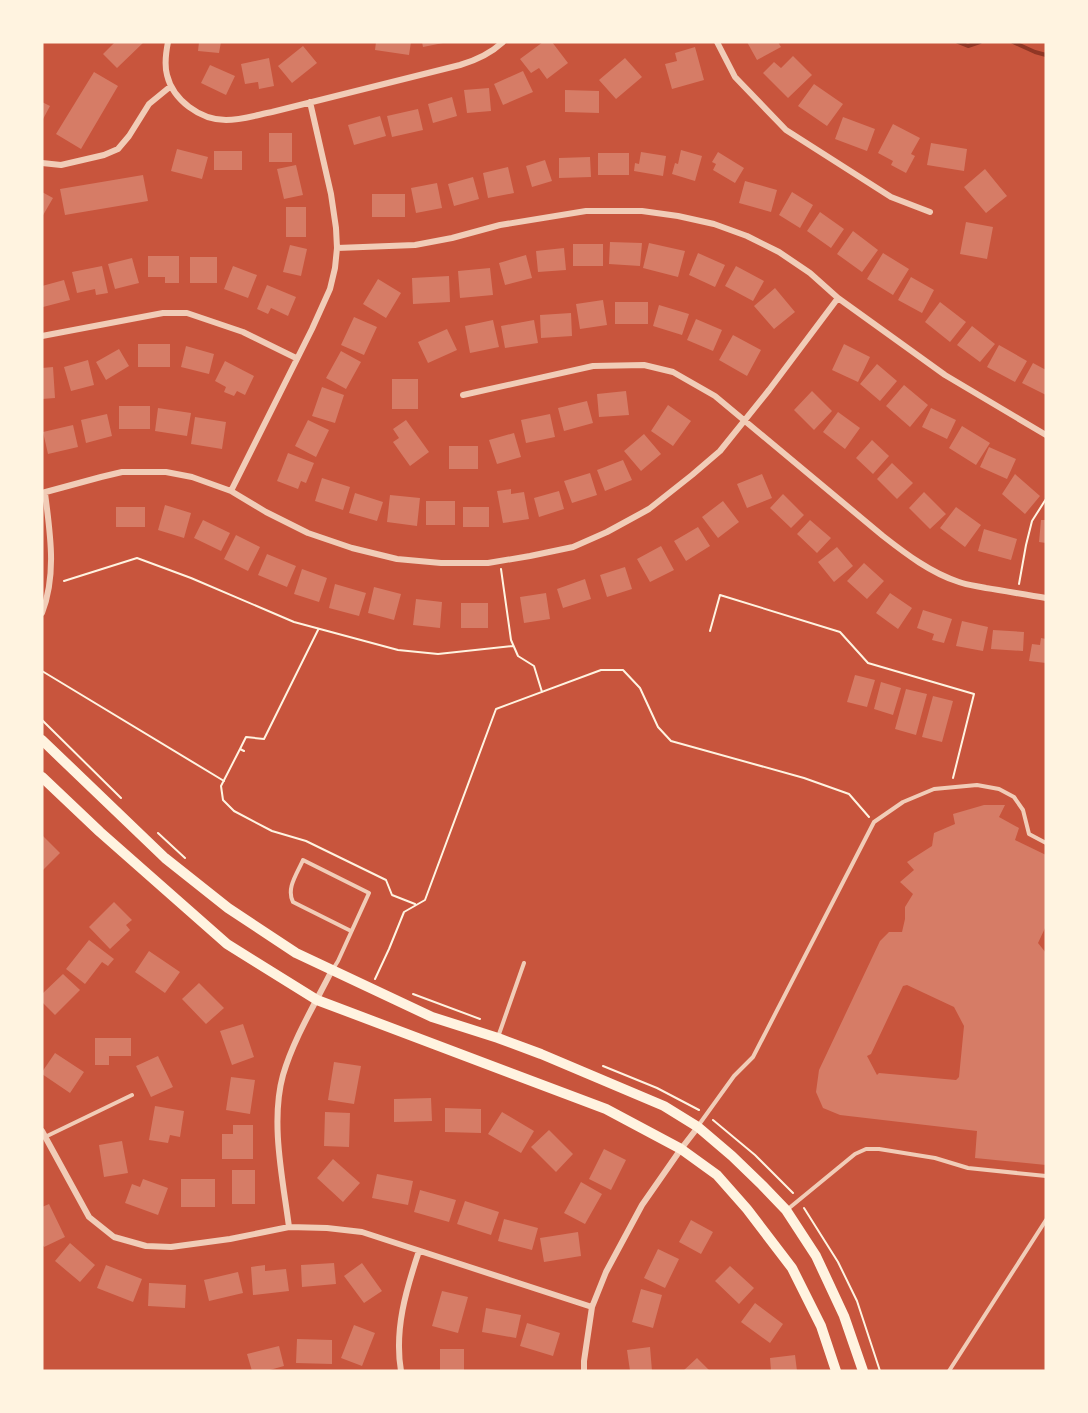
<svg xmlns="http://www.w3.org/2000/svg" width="1088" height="1413" font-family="'Archivo Narrow',sans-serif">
<rect width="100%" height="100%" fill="#c8553d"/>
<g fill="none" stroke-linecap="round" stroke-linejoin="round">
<!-- stream -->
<path stroke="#8f3625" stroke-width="4" d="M958 42 968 46 980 42
M1013 42 1035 52 1046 55"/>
</g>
<!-- building -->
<path fill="#d67c66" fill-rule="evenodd" d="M115 42H144L117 68 103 54Z
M199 42H221L219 53 198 51Z
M376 42H411L409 55 375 50Z
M422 42H443V43L423 47Z
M543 42H552L568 63 547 79 539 68 531 73 520 59Z
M747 42H778L781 47 757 60Z
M303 46 317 63 292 83 278 66Z
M695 47 704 80 672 89 665 64 677 61 675 53Z
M793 56 812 75 788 98 763 73 774 62 781 68Z
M269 58 274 86 259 89 258 82 245 84 241 64Z
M625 58 642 77 616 99 599 80Z
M210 65 235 76 226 95 201 83Z
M523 71 533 92 503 105 494 84Z
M94 72 118 86 81 149 56 134Z
M814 84 843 104 827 126 798 106Z
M489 88 491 111 467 113 464 90Z
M565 90 599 91V113L565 112Z
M452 97 457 116 433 123 428 104Z
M42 102 50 106 42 121Z
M418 109 423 130 392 137 387 116Z
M380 116 386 136 354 145 348 125Z
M843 117 875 129 867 151 835 139Z
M893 124 920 138 911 154 915 156 906 173 891 165 893 161 878 153Z
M269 133H292V162H269Z
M931 143 967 149 964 171 927 165Z
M177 149 208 157 202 179 171 171Z
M681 150 702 156 695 181 672 174 675 163 678 164Z
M214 151H242V170H214Z
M641 152 666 156 663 176 634 171 635 163 639 164Z
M718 152 744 168 735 183 713 170 716 164 712 162Z
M598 153H629V175H598Z
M590 157 591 177 559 178V158Z
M545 160 552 181 532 187 526 166Z
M296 165 303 195 284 199 277 169Z
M508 167 514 193 488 198 483 173Z
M985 169 1007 196 986 213 964 187Z
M143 175 148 201 65 215 60 189Z
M473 177 479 199 454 206 448 184Z
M745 181 777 190 771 212 739 203Z
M437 183 442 208 416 213 411 188Z
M42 192 53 198 42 217Z
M792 192 813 205 800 228 779 215Z
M372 194H405V217H372Z
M286 207H306V237H286Z
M820 212 844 229 831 248 807 231Z
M966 222 993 227 987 259 960 254Z
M853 231 878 250 862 272 837 254Z
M610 242 642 243 640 266 609 264Z
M649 243 685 251 678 277 643 268Z
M573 244H603V266H573Z
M290 245 307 249 301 276 283 272Z
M564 248 566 270 538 272 536 251Z
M698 253 725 265 715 287 689 275Z
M883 253 909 269 893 295 867 279Z
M526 255 532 278 505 285 499 263Z
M148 256H179V283H165V277H148Z
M190 257H217V283H190Z
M132 258 139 283 115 289 108 264Z
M102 266 108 293 96 295 95 289 77 293 72 272Z
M233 266 257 275 248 298 224 289Z
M736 266 764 281 753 301 725 286Z
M490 268 493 295 460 298 458 271Z
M449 276 450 302 413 304 412 278Z
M911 277 934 290 922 313 898 300Z
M378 279 401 293 386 318 363 304Z
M64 280 70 300 43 307 42 286Z
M267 285 296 297 288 316 271 308 268 314 257 309Z
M775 288 795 312 774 329 754 306Z
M603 300 607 325 580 329 576 304Z
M615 302H648V324H615Z
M940 302 966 322 950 342 925 322Z
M659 305 689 314 682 335 653 326Z
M571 313 572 336 541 338 540 315Z
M354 317 377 327 364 355 341 345Z
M696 319 722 330 713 351 687 340Z
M493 320 499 347 470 353 465 326Z
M534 320 538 343 505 348 501 326Z
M972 326 995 344 980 362 957 345Z
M447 329 457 350 428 363 418 342Z
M733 335 761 350 747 376 719 360Z
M138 344H170V367H138Z
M844 344 870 357 858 382 832 370Z
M999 345 1027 361 1015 382 987 367Z
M186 346 214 354 209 374 181 367Z
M119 349 129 366 106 380 96 362Z
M341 351 361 362 346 389 326 378Z
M88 360 94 385 71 391 64 367Z
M225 361 254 376 245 395 237 391 234 396 224 392 226 387 215 381Z
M1033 363 1046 370V395L1022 383Z
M877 364 897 381 880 401 860 384Z
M53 367 55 398 42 399V368Z
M392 379H418V409H392Z
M904 385 928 405 910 427 886 406Z
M322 387 344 395 335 423 312 416Z
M626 391 629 415 599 417 597 394Z
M812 391 832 411 814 430 794 410Z
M587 401 593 423 564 431 558 408Z
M668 405 691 421 673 446 651 431Z
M119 406H150V429H119Z
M158 408 191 413 187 436 155 431Z
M931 408 956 420 947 439 922 427Z
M838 412 860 428 845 449 823 432Z
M107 414 112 436 86 443 81 420Z
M550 414 555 437 526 443 521 420Z
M195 417 226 422 222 449 191 444Z
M308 420 329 430 316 457 295 446Z
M406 420 429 452 410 466 393 442 399 438 393 429Z
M73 425 78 447 48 454 43 432Z
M962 426 990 443 976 465 949 448Z
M514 433 521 457 497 464 489 440Z
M644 434 661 454 641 471 624 451Z
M872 440 889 456 873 474 856 458Z
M449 446H478V469H449Z
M989 447 1016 459 1007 479 980 467Z
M288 453 314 463 306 483 301 481 298 489 277 481Z
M623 460 632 480 605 491 597 470Z
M892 463 913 483 897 499 877 479Z
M590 473 597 495 572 503 564 481Z
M762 474 772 498 747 508 737 484Z
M1015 474 1040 496 1025 514 1002 494Z
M322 478 350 487 343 510 315 501Z
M511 489V494L524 492 529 519 503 523 497 491Z
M559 491 564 509 539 517 534 498Z
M924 492 946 514 930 529 909 508Z
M355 493 383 502 377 521 349 513Z
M783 494 804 515 791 528 770 508Z
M390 495 420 498 417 526 387 522Z
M426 501H455V525H426Z
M723 501 739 522 718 538 702 517Z
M165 505 191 513 184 538 158 530Z
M116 507H145V527H116Z
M463 507H489V527H463Z
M956 507 981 525 965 547 940 528Z
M203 520 230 533 221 551 194 538Z
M810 520 831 538 817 553 797 534Z
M1041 520H1046V543L1039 542Z
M698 527 710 546 686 561 674 541Z
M984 529 1017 539 1011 560 978 551Z
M236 535 260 547 248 571 224 559Z
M661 546 674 570 650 582 637 559Z
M837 547 853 566 834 582 818 562Z
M267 554 296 566 287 587 258 575Z
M864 563 884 581 867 599 847 581Z
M625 567 632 589 607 597 600 575Z
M302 569 327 578 319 602 294 594Z
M585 579 591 599 563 608 557 589Z
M335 584 366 593 359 616 329 608Z
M374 587 401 594 394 620 368 613Z
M546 593 550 619 524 623 520 597Z
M890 593 912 608 898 629 876 613Z
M416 599 442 602 440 628 413 625Z
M461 603H488V628H461Z
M923 610 952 619 944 643 932 640 934 634 917 628Z
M962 621 988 627 983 651 956 646Z
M993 630 1024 632 1023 651 991 649Z
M1041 638 1046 639V663L1029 661 1032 644 1040 645Z
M855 675 875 680 867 707 847 702Z
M881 682 901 688 893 715 874 709Z
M906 689 927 694 916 735 895 729Z
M933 696 953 701 942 742 922 737Z
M984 805H1005L999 817 1019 828 1015 840 1046 855V926L1038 943 1046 953V1165L975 1158 977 1131 840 1115 823 1108 816 1092 819 1070 880 941 889 932H902L905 919V907L913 894 900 882 914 870 907 862 932 846 934 833 955 824 953 814ZM907 985 954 1007 964 1026 959 1077 956 1080 879 1073 877 1075 867 1056 871 1054 903 986Z
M42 835 60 853 42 871Z
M114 902 132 920 126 925 130 930 110 949 89 927Z
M89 940 114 959 108 966 102 962 85 984 66 969Z
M149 951 180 972 165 993 135 972Z
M63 974 80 990 55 1015 42 1002V994Z
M199 983 224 1008 206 1024 182 999Z
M243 1024 254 1057 232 1065 220 1031Z
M95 1038H131V1056H109V1065H95Z
M55 1053 84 1072 70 1093 42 1074V1072Z
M158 1056 173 1087 151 1097 136 1066Z
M334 1062 361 1066 354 1104 328 1100Z
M231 1077 255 1080 250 1114 226 1110Z
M431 1098 432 1121 394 1122V1099Z
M155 1106 184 1111 180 1137 170 1135 168 1143 149 1140Z
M445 1108 481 1109V1133L445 1132Z
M325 1112 350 1113 349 1147 324 1146Z
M502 1112 534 1131 521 1153 488 1134Z
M233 1125H253V1159H222V1134H233Z
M549 1130 573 1154 556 1172 531 1147Z
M122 1141 128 1173 104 1177 99 1145Z
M604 1149 626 1160 611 1190 589 1179Z
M333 1159 360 1183 343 1202 317 1178Z
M232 1170H255V1204H232Z
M377 1174 413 1181 408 1205 372 1198Z
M143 1179 168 1188 158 1215 125 1203 132 1184 140 1187Z
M181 1179H215V1207H181Z
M581 1182 602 1194 585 1224 564 1213Z
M420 1190 456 1200 449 1222 414 1212Z
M465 1201 499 1212 491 1235 457 1224Z
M49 1204 65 1237 44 1247 42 1244V1207Z
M504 1219 538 1228 532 1250 498 1241Z
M691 1220 713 1232 701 1254 679 1242Z
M578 1232 581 1256 544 1262 540 1238Z
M70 1243 95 1265 80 1282 55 1261Z
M658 1249 679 1259 665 1288 644 1278Z
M334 1263 336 1284 302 1287 301 1265Z
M362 1263 382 1291 364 1303 344 1276Z
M106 1265 142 1279 133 1302 97 1288Z
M265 1265V1271L286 1269 289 1291 253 1295 251 1267Z
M730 1266 754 1288 739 1304 715 1281Z
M238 1272 243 1293 209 1301 204 1280Z
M149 1283 186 1285 185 1308 148 1306Z
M641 1289 662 1295 653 1328 632 1322Z
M442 1291 468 1297 458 1333 432 1326Z
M755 1303 783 1324 770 1343 741 1322Z
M486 1308 521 1315 516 1338 482 1332Z
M527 1323 560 1333 553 1356 520 1346Z
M354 1325 375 1333 362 1366 341 1358Z
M297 1339 332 1340V1364L296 1363Z
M279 1346 284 1366 266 1371H252L247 1354Z
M650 1347 652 1371H630L627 1350Z
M440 1349H464V1371H440Z
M795 1355 797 1371H771L770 1358Z
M697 1358 710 1371H683Z"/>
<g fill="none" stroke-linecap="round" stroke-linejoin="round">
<!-- path -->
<path stroke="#fff3e0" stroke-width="2" d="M501 569 511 640 518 656 534 666 542 692
M64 581 137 558 191 578 294 622 398 650 438 654 513 646
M1019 584 1026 545 1032 521 1046 499
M710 631 720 595 840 632 868 663 974 694 953 778
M42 671 224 781
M42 720 121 798
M240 749 246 737 264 739 318 630
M244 751 240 749 221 786 223 800 234 811 272 831 306 841 386 880 392 895 415 904
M158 833 185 858
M375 979 389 949 404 912 425 900 496 709 601 670H623L640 688 658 727 671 741 804 778 849 794 869 817
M413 994 480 1019
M603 1066 657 1088 699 1110
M713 1120 755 1155 793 1193
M804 1208 838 1262 857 1301 880 1371"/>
<!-- service -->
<path stroke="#f1ccb7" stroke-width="4" d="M333 969 338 961 369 893 303 860C297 874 286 888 293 902L351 931
M498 1037 524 963
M698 1126 734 1076 753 1057 874 822 903 802 934 789 977 785 999 789 1014 797 1023 810 1029 834 1046 843
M45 1137 132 1095
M788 1209 855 1154 866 1149H879L935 1158 968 1168 1046 1176
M949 1371 1046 1220"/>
<!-- minor -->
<path stroke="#f1ccb7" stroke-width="6" d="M168 42C166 52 164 64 167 75 173 100 200 120 226 120 241 120 257 115 272 112L460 65C477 60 490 54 503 42
M717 42 735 77 786 130 891 197 930 212
M42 163 61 165 104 155 118 149 129 136 149 104 171 86
M337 248 415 245 452 238 500 225 586 211H642L678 216 714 224 747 236 779 252 810 273 838 298 945 375 1046 435
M42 336 163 313H187L243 332 296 358
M463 395 593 366 644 365 673 372 715 396 883 536C906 554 931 573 959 582 967 585 977 586 986 588 1006 591 1026 595 1046 598
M231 491 312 329 330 289 335 268 337 248 336 228 331 194 310 102
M42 493 101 477 122 472H166L192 477 231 491 266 512 308 533 352 548 397 559 441 563H488L530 556 573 547 607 532 649 509 692 475 720 451 769 390 838 298
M42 613C57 574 50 533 45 493
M42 1131 89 1217 114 1237 146 1246 171 1247 230 1239 289 1227 327 1228 362 1232 592 1307
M289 1227C283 1180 270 1122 283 1075 294 1038 315 1004 332 970
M401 1371C394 1330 406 1290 419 1251
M584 1371V1361L592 1307 606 1272 642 1205 681 1149 698 1127"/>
<!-- secondary -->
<path stroke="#fff3e0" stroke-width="10" d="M42 740 165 858 228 908 296 953 432 1017 498 1038 541 1054 664 1106 698 1127 732 1156 762 1185 786 1210 816 1256 844 1316 863 1371
M42 777 100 832 227 944 317 1000 606 1109 681 1149 717 1175 747 1209 792 1268 821 1326 836 1371"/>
</g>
<!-- border -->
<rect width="1088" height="1413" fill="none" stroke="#fff3e0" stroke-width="87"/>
</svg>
